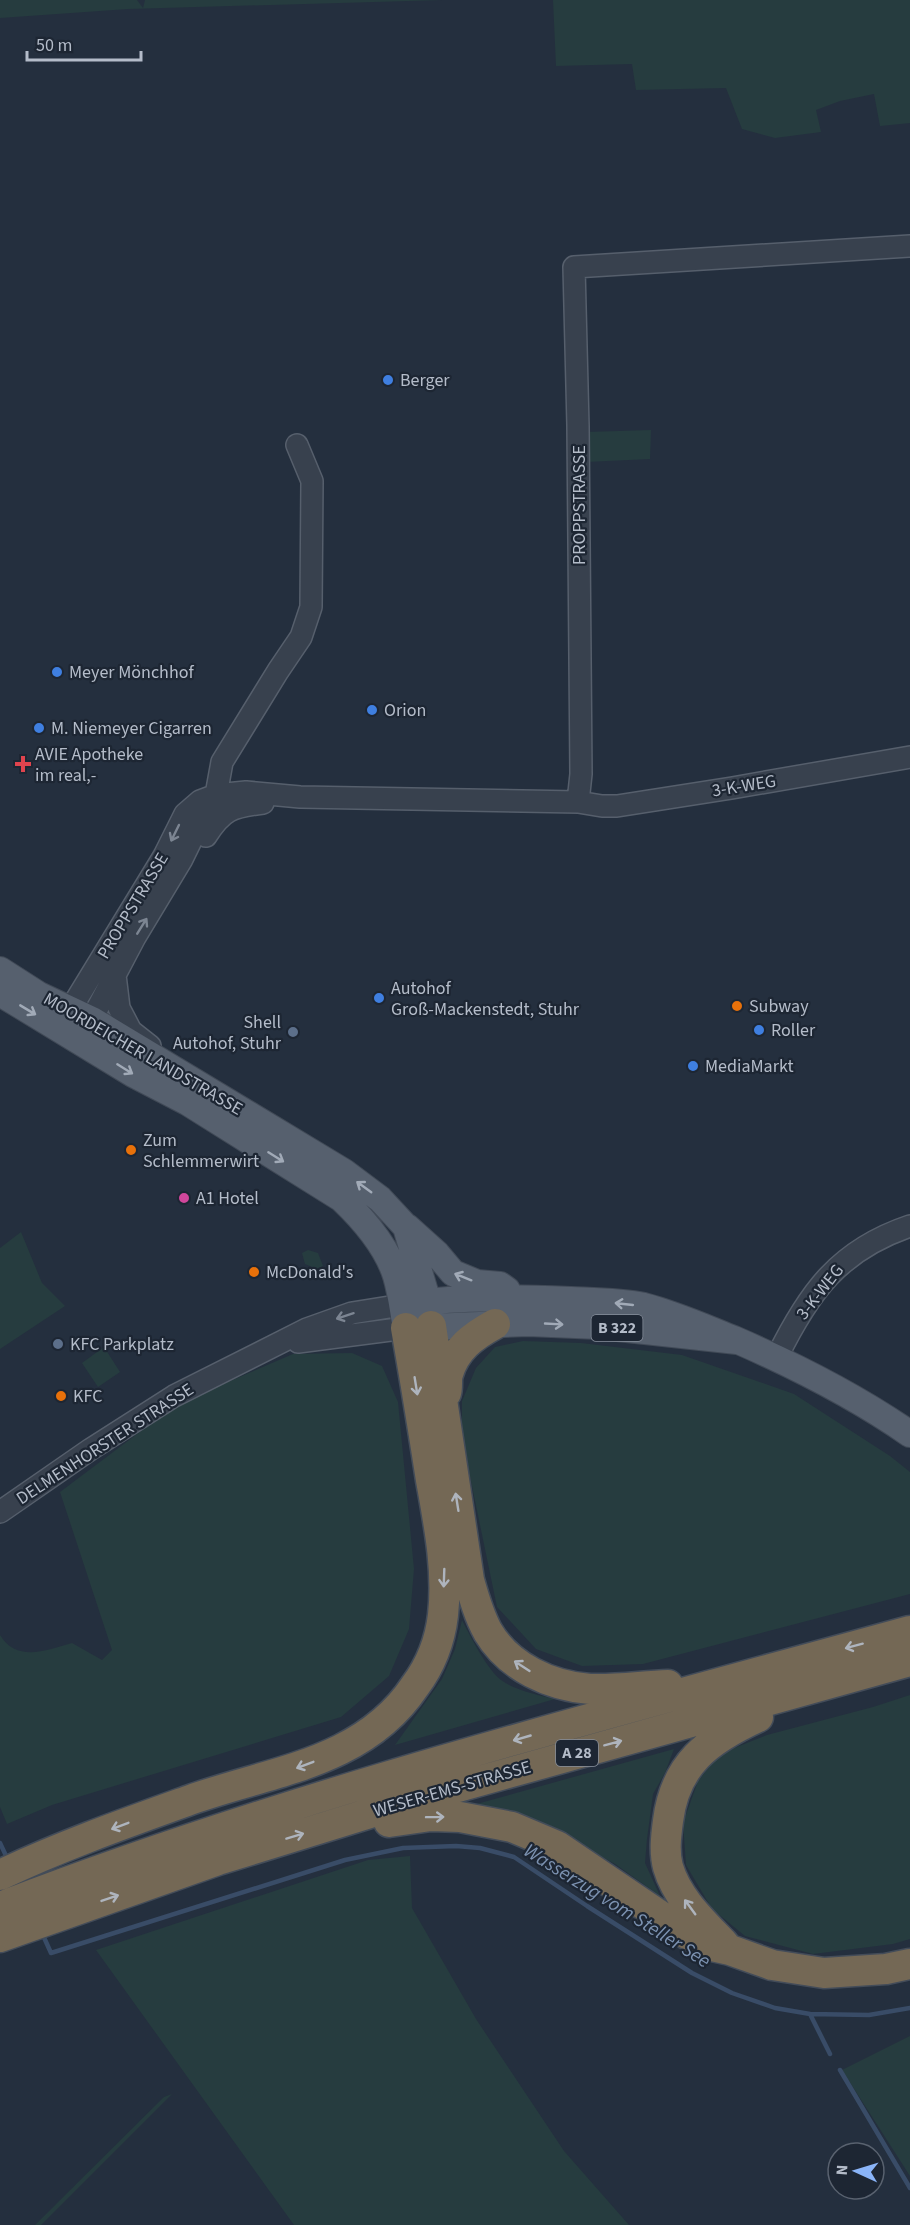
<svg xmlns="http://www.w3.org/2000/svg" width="910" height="2225" font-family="'Source Sans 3',sans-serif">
<rect width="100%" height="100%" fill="#242f3e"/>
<!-- green -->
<path fill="#263c3f" d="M0 0H137L143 8 145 0H443L128 9 0 18Z
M553 0H910V123L880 126 874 94 840 101 816 110 821 132 775 138 742 129 726 88 636 90 632 64 556 66Z
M651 430 650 459 586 462V432Z
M21 1232 42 1283 65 1306 0 1349V1248Z
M308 1250 318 1253 323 1266 317 1269 305 1264 302 1253Z
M523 1341 581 1343 682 1355 794 1394 890 1456 910 1472V1594L643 1664 582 1666 536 1649 497 1607 462 1438V1401L476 1368 495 1347Z
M104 1347 120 1372 98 1387 82 1363Z
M352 1353 382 1366 398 1402 414 1569 409 1629 389 1676 341 1717 52 1805 7 1824 0 1807V1635C17 1663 47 1650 72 1643L102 1660 112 1650 60 1492 177 1404 293 1354Z
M462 1620C470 1636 487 1669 501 1680 514 1690 539 1695 555 1699L395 1745 442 1679 455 1649Z
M910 1695V1939L893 1944 813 1954 745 1936 712 1909 686 1865 683 1823 698 1781 719 1754 767 1735 873 1707Z
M674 1749 665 1773 653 1794 647 1839 645 1863 660 1896 615 1864 576 1843 473 1805Z
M410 1856 412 1908 476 2019 564 2151 629 2225H294L96 1950 368 1860Z
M910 2036V2176L842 2070Z
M172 2094 41 2225H35L164 2097Z"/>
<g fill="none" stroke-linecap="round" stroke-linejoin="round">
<!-- stream -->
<path stroke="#394c67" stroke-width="4.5" d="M0 1843 8 1860
M42 1933 51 1953 345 1860 403 1848 456 1846 480 1848 514 1857 587 1906 692 1973 732 1993 775 2008 810 2014 830 2054
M810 2014 869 2015 910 2008
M840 2070 910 2188"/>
<!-- minor casing -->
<g stroke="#565f6c" stroke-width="24">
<path id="minor" d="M578 802 581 774 578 426 574 267 910 246
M206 836C223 809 232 807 263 803
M115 975 119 1008 131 1031 150 1046
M61 1021 70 1010 164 856 185 814 200 801 216 795 246 792 300 797 578 802 602 806H617L732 788 910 757
M85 1032 135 937 182 859 205 812 212 805 216 795 222 762 278 671 301 637 311 607 312 481 297 445
M298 1342 406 1328
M777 1357C809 1292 839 1250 910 1226
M0 1512 91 1449 174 1396 307 1329 352 1313 402 1305"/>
</g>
<!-- major casing -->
<g stroke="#414a57" stroke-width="28">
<path id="major" d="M0 970 39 995 92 1020 344 1172 380 1199 406 1227 428 1302 431 1326
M0 993 133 1074 187 1102 342 1199C364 1220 387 1247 396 1276 401 1293 403 1311 406 1328L528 1323 599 1326 737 1341
M407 1227 437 1254 453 1273 477 1283 500 1285 507 1290
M411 1304C464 1296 518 1298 571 1300 595 1301 621 1301 644 1306 675 1314 704 1327 734 1339 796 1366 854 1395 910 1434"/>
</g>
<!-- highway casing -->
<g stroke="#434c59" stroke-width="33">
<path id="highway" d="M431 1326 469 1580C474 1598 479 1616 488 1632 509 1667 550 1686 590 1689 616 1690 642 1686 668 1685
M446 1393C448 1387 446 1380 448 1374 455 1349 473 1336 495 1324
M389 1822 431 1816 460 1817 512 1827 557 1846 687 1934 712 1946 730 1950 772 1965 824 1973 886 1969 910 1964
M0 1875C61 1846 126 1823 190 1800 270 1771 363 1764 415 1686 430 1666 440 1641 443 1615 448 1570 439 1525 431 1480 423 1429 415 1379 406 1328
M0 1907C296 1793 605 1715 910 1631
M0 1937 218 1860 422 1797 910 1661
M724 1944C702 1921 677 1898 668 1867 664 1852 666 1836 668 1821 675 1764 708 1740 758 1717"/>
</g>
<!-- minor -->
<use href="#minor" stroke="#38414e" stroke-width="21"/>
<!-- major -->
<use href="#major" stroke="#56606e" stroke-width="26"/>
<!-- highway -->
<use href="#highway" stroke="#746855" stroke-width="30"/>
</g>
<!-- one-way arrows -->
<defs><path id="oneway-shaft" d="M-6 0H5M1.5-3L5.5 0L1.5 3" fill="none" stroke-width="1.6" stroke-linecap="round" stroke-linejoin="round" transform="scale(1.5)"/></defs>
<g stroke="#7c8592">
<use href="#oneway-shaft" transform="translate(175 833) rotate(116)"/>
<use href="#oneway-shaft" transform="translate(142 926) rotate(-58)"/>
<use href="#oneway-shaft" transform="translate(345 1316) rotate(162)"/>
</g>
<g stroke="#a1aab7">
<use href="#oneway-shaft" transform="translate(28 1010) rotate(31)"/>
<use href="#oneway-shaft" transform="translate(125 1069) rotate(32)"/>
<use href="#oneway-shaft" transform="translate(276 1157) rotate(32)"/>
<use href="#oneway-shaft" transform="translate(364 1187) rotate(-144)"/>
<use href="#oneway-shaft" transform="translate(463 1277) rotate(-158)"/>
<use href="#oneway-shaft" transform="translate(624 1304) rotate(-174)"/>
<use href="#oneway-shaft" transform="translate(554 1324) rotate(3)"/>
</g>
<g stroke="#aeb4bd">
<use href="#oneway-shaft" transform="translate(416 1386) rotate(81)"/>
<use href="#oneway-shaft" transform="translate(457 1502) rotate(-99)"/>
<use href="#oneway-shaft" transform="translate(444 1578) rotate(92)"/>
<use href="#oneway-shaft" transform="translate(854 1646) rotate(165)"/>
<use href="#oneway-shaft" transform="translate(522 1666) rotate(-147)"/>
<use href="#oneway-shaft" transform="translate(522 1738) rotate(164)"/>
<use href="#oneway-shaft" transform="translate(613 1743) rotate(-15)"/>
<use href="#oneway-shaft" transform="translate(305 1765) rotate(159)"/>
<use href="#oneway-shaft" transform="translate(435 1817) rotate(-1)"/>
<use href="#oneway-shaft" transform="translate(120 1826) rotate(159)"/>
<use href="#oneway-shaft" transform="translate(295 1836) rotate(-17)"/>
<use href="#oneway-shaft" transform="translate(110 1898) rotate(-19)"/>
<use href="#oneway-shaft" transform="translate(690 1907) rotate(-126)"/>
</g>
<!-- markers -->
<g fill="#3f7fe0" stroke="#1d2633" stroke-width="2">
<circle cx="388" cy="380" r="6"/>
<circle cx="57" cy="672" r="6"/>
<circle cx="372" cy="710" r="6"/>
<circle cx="39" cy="728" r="6"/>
<circle cx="379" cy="998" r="6"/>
<circle cx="759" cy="1030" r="6"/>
<circle cx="693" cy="1066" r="6"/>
</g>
<path fill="#e0444e" stroke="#1d2633" stroke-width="2" d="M20 755h6v6h6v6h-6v6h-6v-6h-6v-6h6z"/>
<g fill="#e8710a" stroke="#1d2633" stroke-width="2">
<circle cx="737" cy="1006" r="6"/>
<circle cx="131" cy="1150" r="6"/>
<circle cx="254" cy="1272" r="6"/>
<circle cx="61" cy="1396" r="6"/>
</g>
<g fill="#5c6f8a" stroke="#1d2633" stroke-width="2">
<circle cx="293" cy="1032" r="6"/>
<circle cx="58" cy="1344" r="6"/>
</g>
<circle fill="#d1479c" stroke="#1d2633" stroke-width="2" cx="184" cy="1198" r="6"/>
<g text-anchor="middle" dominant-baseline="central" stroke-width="4.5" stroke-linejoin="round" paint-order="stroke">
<!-- shield labels -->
<g fill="#1d2633" stroke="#878f9c" stroke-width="1.5">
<rect x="591.5" y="1315" width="51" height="26" rx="4.5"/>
<rect x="556" y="1740" width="42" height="26" rx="4.5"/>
</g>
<g font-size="16" font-weight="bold" fill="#b4bcc9">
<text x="617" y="1328">B 322</text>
<text x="577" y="1753">A 28</text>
</g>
<!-- poi labels -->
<g font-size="18" fill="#b4bcc9" stroke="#1d2633" text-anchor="start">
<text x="400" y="380">Berger</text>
<text x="69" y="672">Meyer Mönchhof</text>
<text x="384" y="710">Orion</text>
<text x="51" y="728">M. Niemeyer Cigarren</text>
<text x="35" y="754">AVIE Apotheke<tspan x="35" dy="21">im real,-</tspan></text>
<text x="391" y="988">Autohof<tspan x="391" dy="21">Groß-Mackenstedt, Stuhr</tspan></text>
<text x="749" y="1006">Subway</text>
<text x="281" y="1022" text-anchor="end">Shell<tspan x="281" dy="21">Autohof, Stuhr</tspan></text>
<text x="771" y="1030">Roller</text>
<text x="705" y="1066">MediaMarkt</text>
<text x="143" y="1140">Zum<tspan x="143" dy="21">Schlemmerwirt</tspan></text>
<text x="196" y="1198">A1 Hotel</text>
<text x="266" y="1272">McDonald's</text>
<text x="70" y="1344">KFC Parkplatz</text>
<text x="73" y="1396">KFC</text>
</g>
<!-- street labels -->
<g font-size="18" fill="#b4bcc9" stroke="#1d2633">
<text transform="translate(579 505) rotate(-90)">PROPPSTRASSE</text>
<text transform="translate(744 786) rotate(-9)">3-K-WEG</text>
<text transform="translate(133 906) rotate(-59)">PROPPSTRASSE</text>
<text transform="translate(143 1054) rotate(30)">MOORDEICHER LANDSTRASSE</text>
<text transform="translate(820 1292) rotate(-52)">3-K-WEG</text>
<text transform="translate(105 1444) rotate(-33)">DELMENHORSTER STRASSE</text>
<text transform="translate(452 1789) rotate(-16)">WESER-EMS-STRASSE</text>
</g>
<!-- water labels -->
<g font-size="20" font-style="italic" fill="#7c92b1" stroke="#1d2633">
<text transform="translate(617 1906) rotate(32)">Wasserzug vom Steller See</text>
</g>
</g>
<!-- north arrow -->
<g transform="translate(856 2171) rotate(274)"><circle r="28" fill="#1d2633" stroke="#59626f" stroke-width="1.5"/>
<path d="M0-4.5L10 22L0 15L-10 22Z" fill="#8ab4f8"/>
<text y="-9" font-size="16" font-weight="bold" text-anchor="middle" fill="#b4bcc9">N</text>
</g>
<!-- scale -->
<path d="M27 51v9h114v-9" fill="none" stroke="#b4bcc9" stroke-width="3"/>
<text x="36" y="51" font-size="18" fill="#b4bcc9" stroke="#1d2633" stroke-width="4.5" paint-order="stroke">50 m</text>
</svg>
